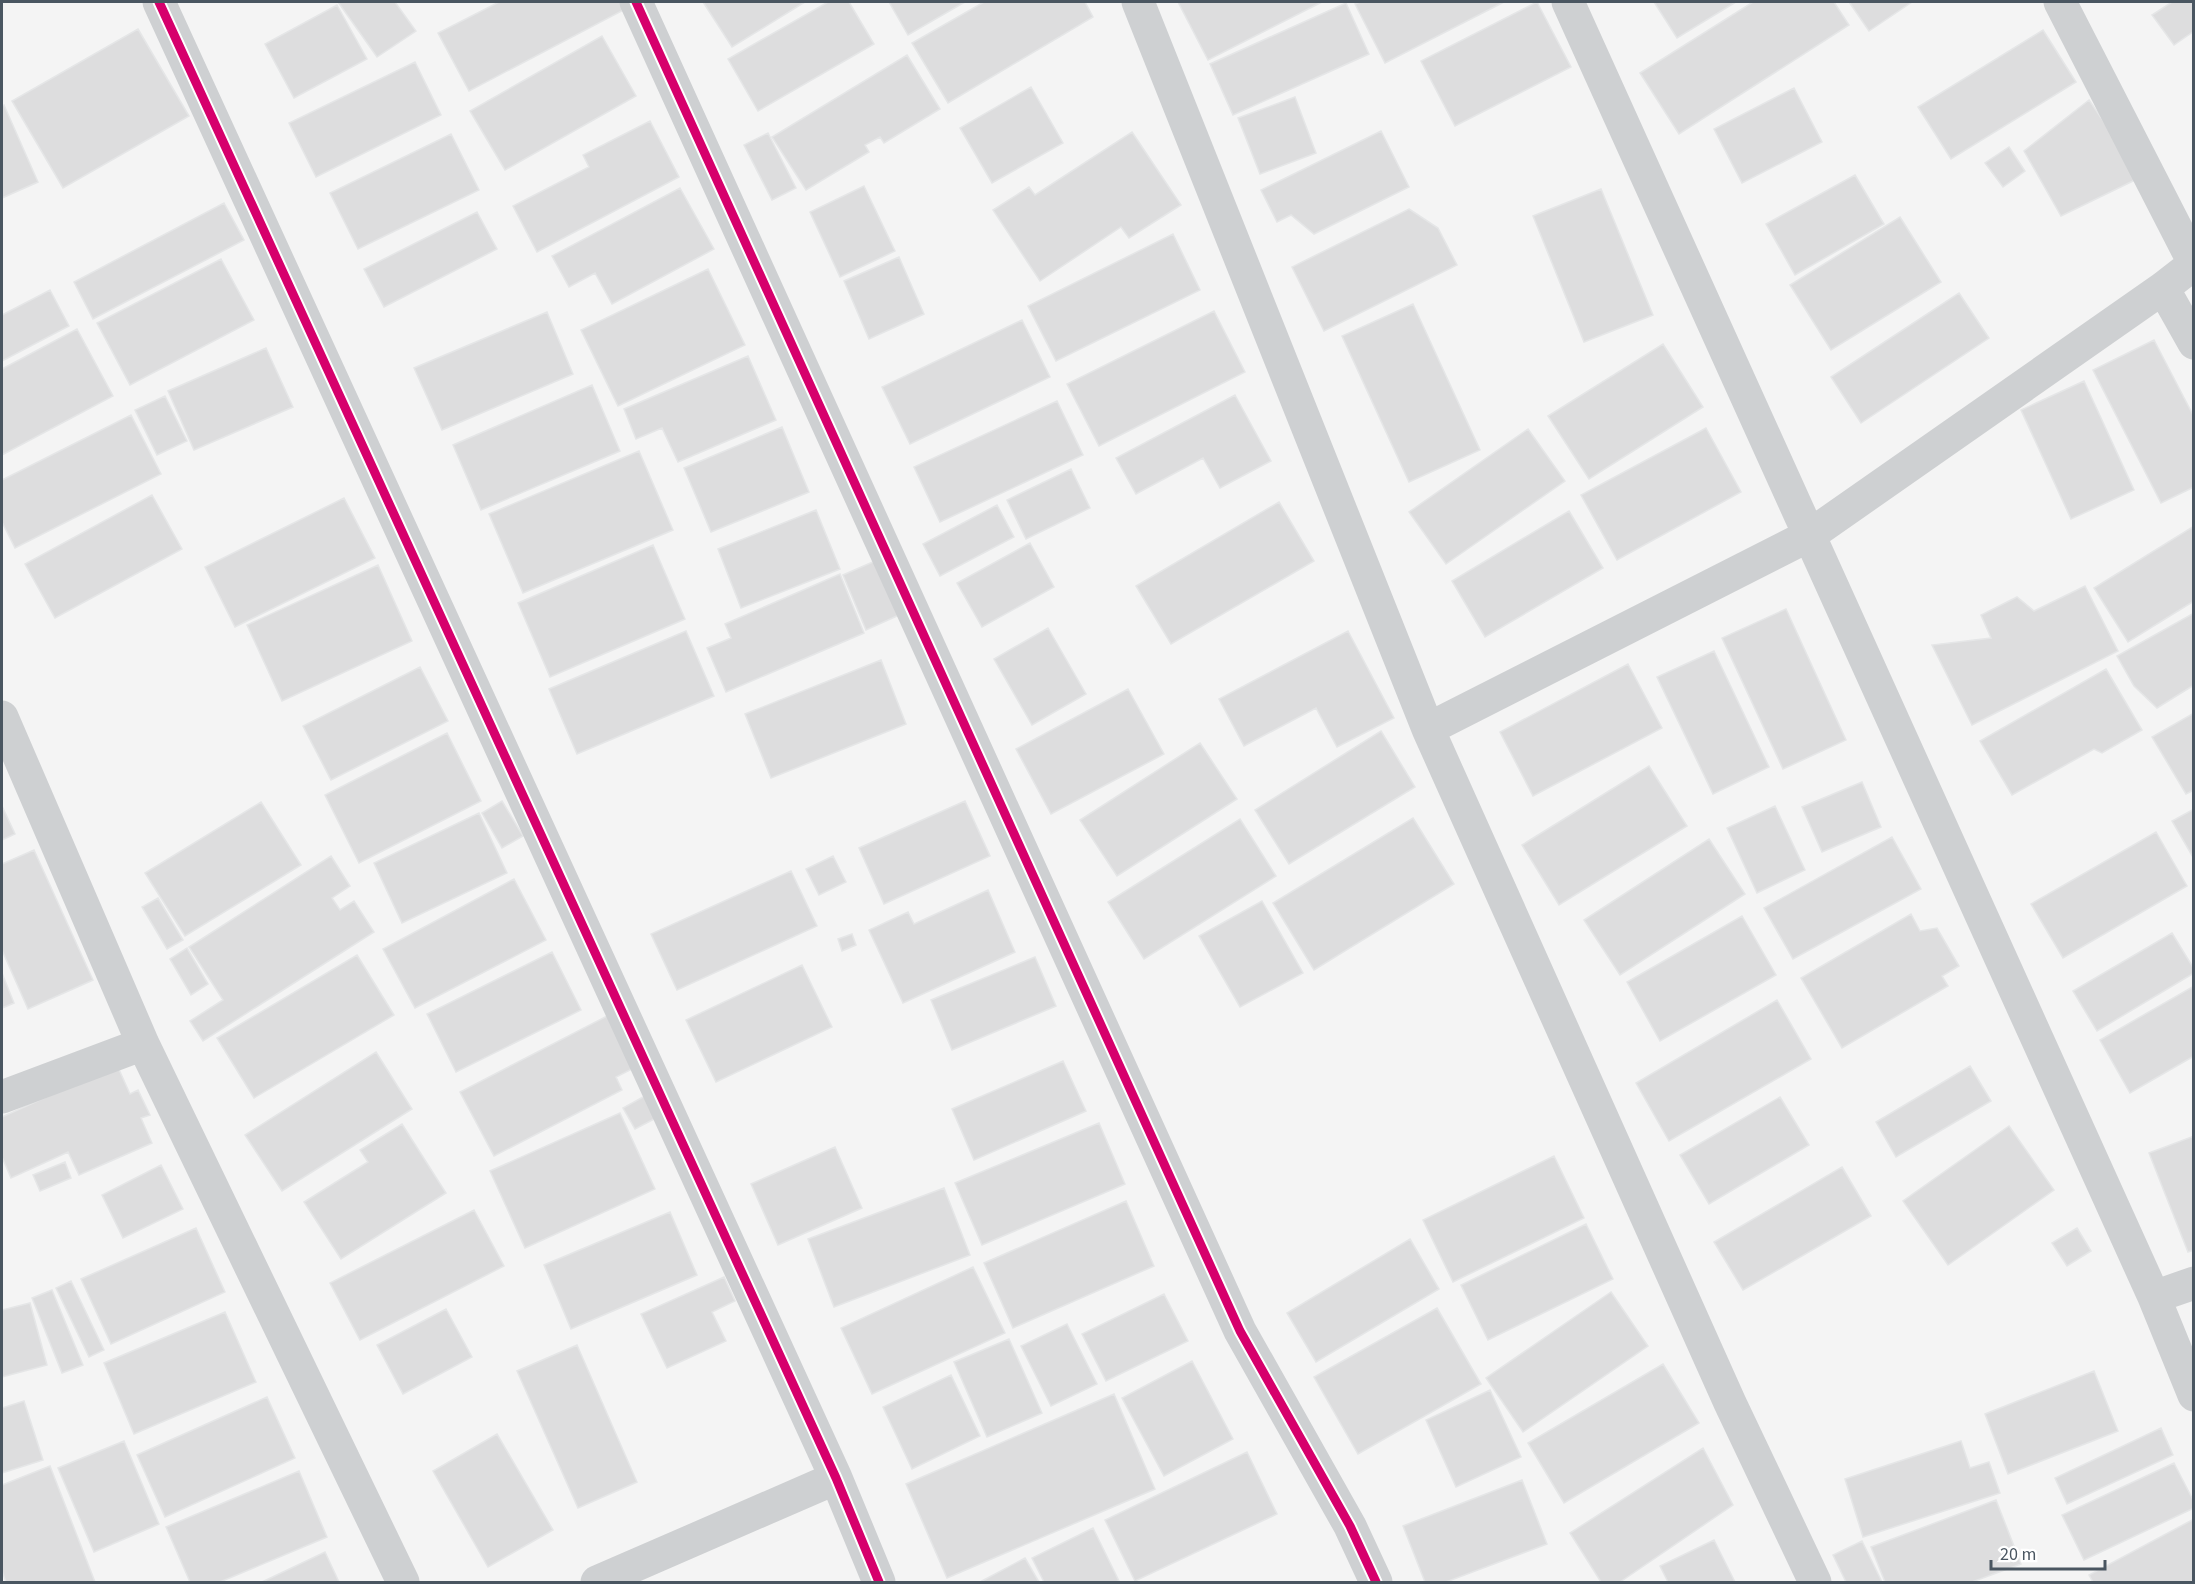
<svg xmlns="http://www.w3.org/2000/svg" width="2195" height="1584" font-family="'Source Sans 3',sans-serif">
<rect width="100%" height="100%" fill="#f4f4f4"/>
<!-- building -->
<path fill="#ddddde" stroke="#e5e6e7" stroke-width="1.5" d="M338 2H395L416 31 377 57Z
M499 2H634L635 4 469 91 438 33Z
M703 2H805L732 47Z
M828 2H849L874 44 758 111 728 59Z
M889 2H965L908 35Z
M984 2H1085L1093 17 948 103 912 43Z
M1178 2H1322L1208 60Z
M1360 2H1504L1385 63 1355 4Z
M1537 2 1571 67 1455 126 1421 61Z
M1654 2H1736L1677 38Z
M1753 2H1834L1849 25 1679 134 1640 73Z
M1849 2H1912L1869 31Z
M2172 2H2194V31L2174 45 2152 15Z
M1346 3 1369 54 1233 115 1210 64Z
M337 5 367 59 294 98 265 44Z
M138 29 189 116 63 188 12 101Z
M2043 30 2076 82 1951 159 1918 107Z
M602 36 636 96 505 170 470 111Z
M907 55 940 109 884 143 880 137 865 145 869 152 806 190 772 137Z
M415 62 441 115 316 177 289 123Z
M1031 87 1063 143 992 183 960 128Z
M1794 88 1822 142 1742 183 1714 129Z
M1295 97 1316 153 1260 174 1238 118Z
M2089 100 2128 157 2135 180 2061 216 2024 151Z
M4 105 38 182 2 198V106Z
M650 121 679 177 537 252 513 206 589 167 583 155Z
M1381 131 1409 187 1314 234 1291 215 1277 222 1261 190Z
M1132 132 1181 205 1129 238 1121 227 1040 281 993 210 1029 187 1035 195Z
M768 133 796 188 772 200 744 145Z
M451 134 479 190 358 249 330 193Z
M2009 147 2025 171 2003 187 1985 163Z
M1855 175 1884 224 1795 275 1766 224Z
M864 186 895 251 840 277 810 212Z
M680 188 714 249 612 304 595 273 569 287 552 256Z
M1601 189 1653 315 1584 342 1533 216Z
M224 203 244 240 93 319 74 282Z
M1409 209 1438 228 1457 265 1324 331 1292 267Z
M477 212 497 249 384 307 364 269Z
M1900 217 1941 282 1831 350 1790 285Z
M1173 234 1200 290 1056 361 1028 306Z
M899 257 924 314 869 339 844 281Z
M221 259 254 320 130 385 97 323Z
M708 269 745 345 618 406 581 330Z
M50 290 69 326 2 361V315Z
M1959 293 1989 338 1861 423 1831 377Z
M1413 304 1480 450 1409 482 1342 336Z
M1214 311 1245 372 1099 446 1067 384Z
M547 312 573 374 442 430 414 368Z
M1022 320 1050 377 910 444 882 387Z
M77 329 113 396 2 455V369Z
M2154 340 2194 417V487L2161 503 2093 370Z
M1663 344 1703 407 1589 479 1548 416Z
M266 348 293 407 194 450 168 391Z
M748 356 776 420 678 462 662 428 636 439 624 409Z
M2084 381 2134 490 2071 519 2021 410Z
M592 385 620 451 481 510 453 445Z
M1235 395 1271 461 1220 488 1203 458 1136 494 1116 458Z
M165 396 187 441 157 455 135 410Z
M1057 401 1083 455 940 522 914 467Z
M131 415 161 474 15 548 2 522V480Z
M782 427 809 492 711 532 684 468Z
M1706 428 1741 492 1617 560 1581 495Z
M1528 429 1565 481 1446 564 1409 512Z
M639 451 673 530 523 593 489 514Z
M1071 469 1090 508 1026 539 1007 500Z
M152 495 182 549 55 618 25 564Z
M344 498 375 558 235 627 205 567Z
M1279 502 1314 561 1171 644 1136 586Z
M997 505 1014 537 940 576 923 544Z
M816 510 840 569 741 608 718 549Z
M1569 511 1603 568 1485 637 1452 581Z
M2194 526V601L2128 642 2094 588Z
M1030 543 1054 587 982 627 957 583Z
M653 545 685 619 550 677 518 603Z
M875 561 899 615 866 630 843 575Z
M378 565 412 641 282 701 247 625Z
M840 574 864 633 726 692 707 648 731 638 725 624Z
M2085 586 2118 651 1972 725 1932 645 1991 638 1981 615 2017 597 2034 611Z
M1786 609 1846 740 1783 769 1722 638Z
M2194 613V685L2157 708 2134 686 2117 656Z
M1048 628 1086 694 1032 725 994 659Z
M686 631 714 696 577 754 549 689Z
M1348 631 1394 718 1337 747 1316 708 1244 746 1219 699Z
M1714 651 1769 767 1713 794 1657 677Z
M881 660 906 724 771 778 745 714Z
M1628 664 1662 728 1533 796 1500 732Z
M420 667 448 721 331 780 303 726Z
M2106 669 2142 730 2102 753 2094 749 2012 795 1980 741Z
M1128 689 1164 754 1051 814 1016 749Z
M2194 713V790L2186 794 2152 737Z
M1381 731 1415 787 1289 864 1255 810Z
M447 733 481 801 359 863 325 795Z
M1200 743 1237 799 1117 876 1080 820Z
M1649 766 1687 826 1559 905 1522 845Z
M1862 782 1881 827 1822 852 1802 807Z
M502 801 523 836 502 848 482 813Z
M965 801 990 856 884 904 859 848Z
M261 802 301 865 185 936 145 873Z
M2 806 15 834 2 840Z
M1775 806 1805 870 1757 893 1727 828Z
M2194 809V859L2172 821Z
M479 813 507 873 402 923 374 863Z
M1413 818 1454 884 1314 970 1273 903Z
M1240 819 1276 876 1144 959 1108 902Z
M2156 832 2187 886 2063 958 2031 904Z
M1892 837 1921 889 1793 959 1764 908Z
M1709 839 1745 894 1620 975 1584 920Z
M34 850 93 980 28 1009 2 950V864Z
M331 856 350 886 332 898 340 910 354 901 374 932 203 1041 190 1021 223 1000 189 947Z
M833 856 846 882 819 895 806 869Z
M791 871 817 926 677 990 651 934Z
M514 879 546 940 415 1008 383 949Z
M988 890 1015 952 903 1003 869 930 908 912 914 924Z
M158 898 183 940 167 949 142 907Z
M1262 901 1303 973 1240 1007 1199 936Z
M1911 914 1920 931 1937 928 1959 966 1942 976 1948 986 1842 1048 1801 978Z
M1742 916 1776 975 1660 1041 1627 982Z
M2172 933 2194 969V973L2097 1031 2073 991Z
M852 934 856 945 842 951 838 939Z
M187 948 208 984 191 995 170 959Z
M552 952 581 1010 456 1072 427 1014Z
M357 955 394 1015 254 1098 217 1038Z
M1035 957 1056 1006 952 1050 931 1000Z
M802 965 832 1027 716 1082 686 1020Z
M2 973 14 1003 2 1008Z
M2194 986V1056L2130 1093 2100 1040Z
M1777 1000 1811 1059 1669 1141 1636 1083Z
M611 1014 638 1066 616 1077 622 1090 494 1156 460 1092Z
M376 1052 412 1109 282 1191 245 1135Z
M1063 1061 1086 1111 974 1160 952 1109Z
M117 1065 130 1094 138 1090 150 1115 141 1118 152 1143 79 1175 68 1152 11 1178 2 1157V1117Z
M1970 1066 1991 1101 1896 1157 1876 1122Z
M652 1092 664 1114 635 1129 623 1108Z
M1780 1097 1809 1145 1709 1204 1680 1155Z
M620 1113 655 1189 525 1248 490 1171Z
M1099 1123 1125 1184 982 1245 955 1183Z
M402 1124 446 1193 341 1259 304 1202 368 1162 360 1150Z
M2009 1126 2054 1190 1948 1265 1903 1201Z
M2194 1136V1250L2188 1252 2149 1153Z
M835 1147 862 1208 778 1245 751 1184Z
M1554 1156 1584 1218 1453 1282 1423 1220Z
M65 1162 71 1178 40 1191 33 1175Z
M161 1165 183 1209 123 1238 102 1195Z
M1842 1167 1871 1216 1743 1290 1714 1242Z
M944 1188 970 1255 834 1307 808 1239Z
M1126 1201 1154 1266 1013 1328 984 1263Z
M474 1210 504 1266 360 1340 330 1283Z
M670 1212 697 1275 571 1329 544 1265Z
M1586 1224 1613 1279 1488 1340 1461 1285Z
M196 1228 225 1292 111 1344 81 1279Z
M2077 1228 2091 1251 2067 1266 2052 1243Z
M1410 1239 1439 1289 1316 1362 1287 1313Z
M973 1267 1005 1333 872 1394 841 1328Z
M724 1277 735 1301 712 1312 726 1341 667 1368 641 1314Z
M71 1281 104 1350 89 1357 56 1288Z
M52 1290 83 1365 62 1373 32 1298Z
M1611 1292 1648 1346 1523 1432 1486 1378Z
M1164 1294 1188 1341 1106 1381 1082 1334Z
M30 1303 47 1365 2 1377V1310Z
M1437 1308 1481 1384 1358 1454 1314 1377Z
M446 1309 472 1357 403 1394 377 1345Z
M225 1312 256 1382 134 1434 104 1363Z
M1067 1324 1097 1384 1051 1406 1021 1346Z
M1009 1339 1042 1413 987 1437 954 1362Z
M577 1345 637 1482 578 1508 517 1371Z
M1192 1361 1233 1439 1164 1476 1122 1398Z
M1663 1364 1699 1423 1564 1503 1528 1443Z
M2094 1371 2118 1431 2008 1474 1985 1414Z
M951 1375 980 1436 912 1469 883 1407Z
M1490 1390 1521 1457 1456 1487 1426 1420Z
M1114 1394 1155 1489 947 1578 906 1484Z
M267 1397 295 1458 165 1517 137 1455Z
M24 1401 43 1460 2 1473V1408Z
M2161 1428 2173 1455 2067 1504 2055 1478Z
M497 1434 553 1530 488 1567 433 1471Z
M124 1441 159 1524 94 1552 58 1468Z
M1961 1441 1970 1468 1989 1462 2000 1493 1863 1537 1845 1479Z
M1703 1448 1733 1505 1620 1582H1601L1570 1533Z
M1247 1452 1277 1514 1135 1581 1105 1520Z
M2174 1463 2194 1502V1508L2084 1560 2062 1515Z
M50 1466 95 1582H6L2 1571V1485Z
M299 1471 327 1537 220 1582H190L166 1527Z
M1522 1480 1547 1544 1446 1582H1425L1403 1526Z
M1996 1500 2021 1564 1972 1582H1885L1871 1547Z
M2194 1519V1581L2190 1582H2093L2089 1575Z
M1093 1528 1119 1581 1115 1582H1044L1032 1558Z
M1714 1540 1735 1582H1668L1660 1566Z
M1862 1541 1882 1582H1846L1833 1555Z
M325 1552 339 1582H262Z
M1025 1558 1039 1582H980Z"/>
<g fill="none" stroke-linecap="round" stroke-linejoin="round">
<!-- street -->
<path stroke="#ced0d2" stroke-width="33" d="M159 2 836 1478 879 1582
M636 2 1240 1331 1350 1526 1376 1582
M1138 2 1428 729 1730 1403 1815 1582
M1568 2 2154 1297 2194 1395
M2060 2 2194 263
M2163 288 2194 343
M2 717 143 1044 403 1582
M1428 729 1810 535 2163 288 2194 264
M2 1097 143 1044
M2154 1297 2194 1283
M597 1582 836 1478"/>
<!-- cycleway casing -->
<g stroke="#fff" stroke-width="13">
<path id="cycleway" d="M159 2 836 1478 879 1582
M636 2 1240 1331 1350 1526 1376 1582"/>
</g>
<!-- cycleway -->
<use href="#cycleway" stroke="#d6006c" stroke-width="9"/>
</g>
<!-- border -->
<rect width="2195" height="1584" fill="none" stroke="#4a5661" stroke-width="6"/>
<!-- scale -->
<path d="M1991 1560v9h114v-9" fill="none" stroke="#4a5661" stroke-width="3"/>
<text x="2000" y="1560" font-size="18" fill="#4a5661" stroke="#ffffff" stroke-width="4.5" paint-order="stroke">20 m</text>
</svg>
